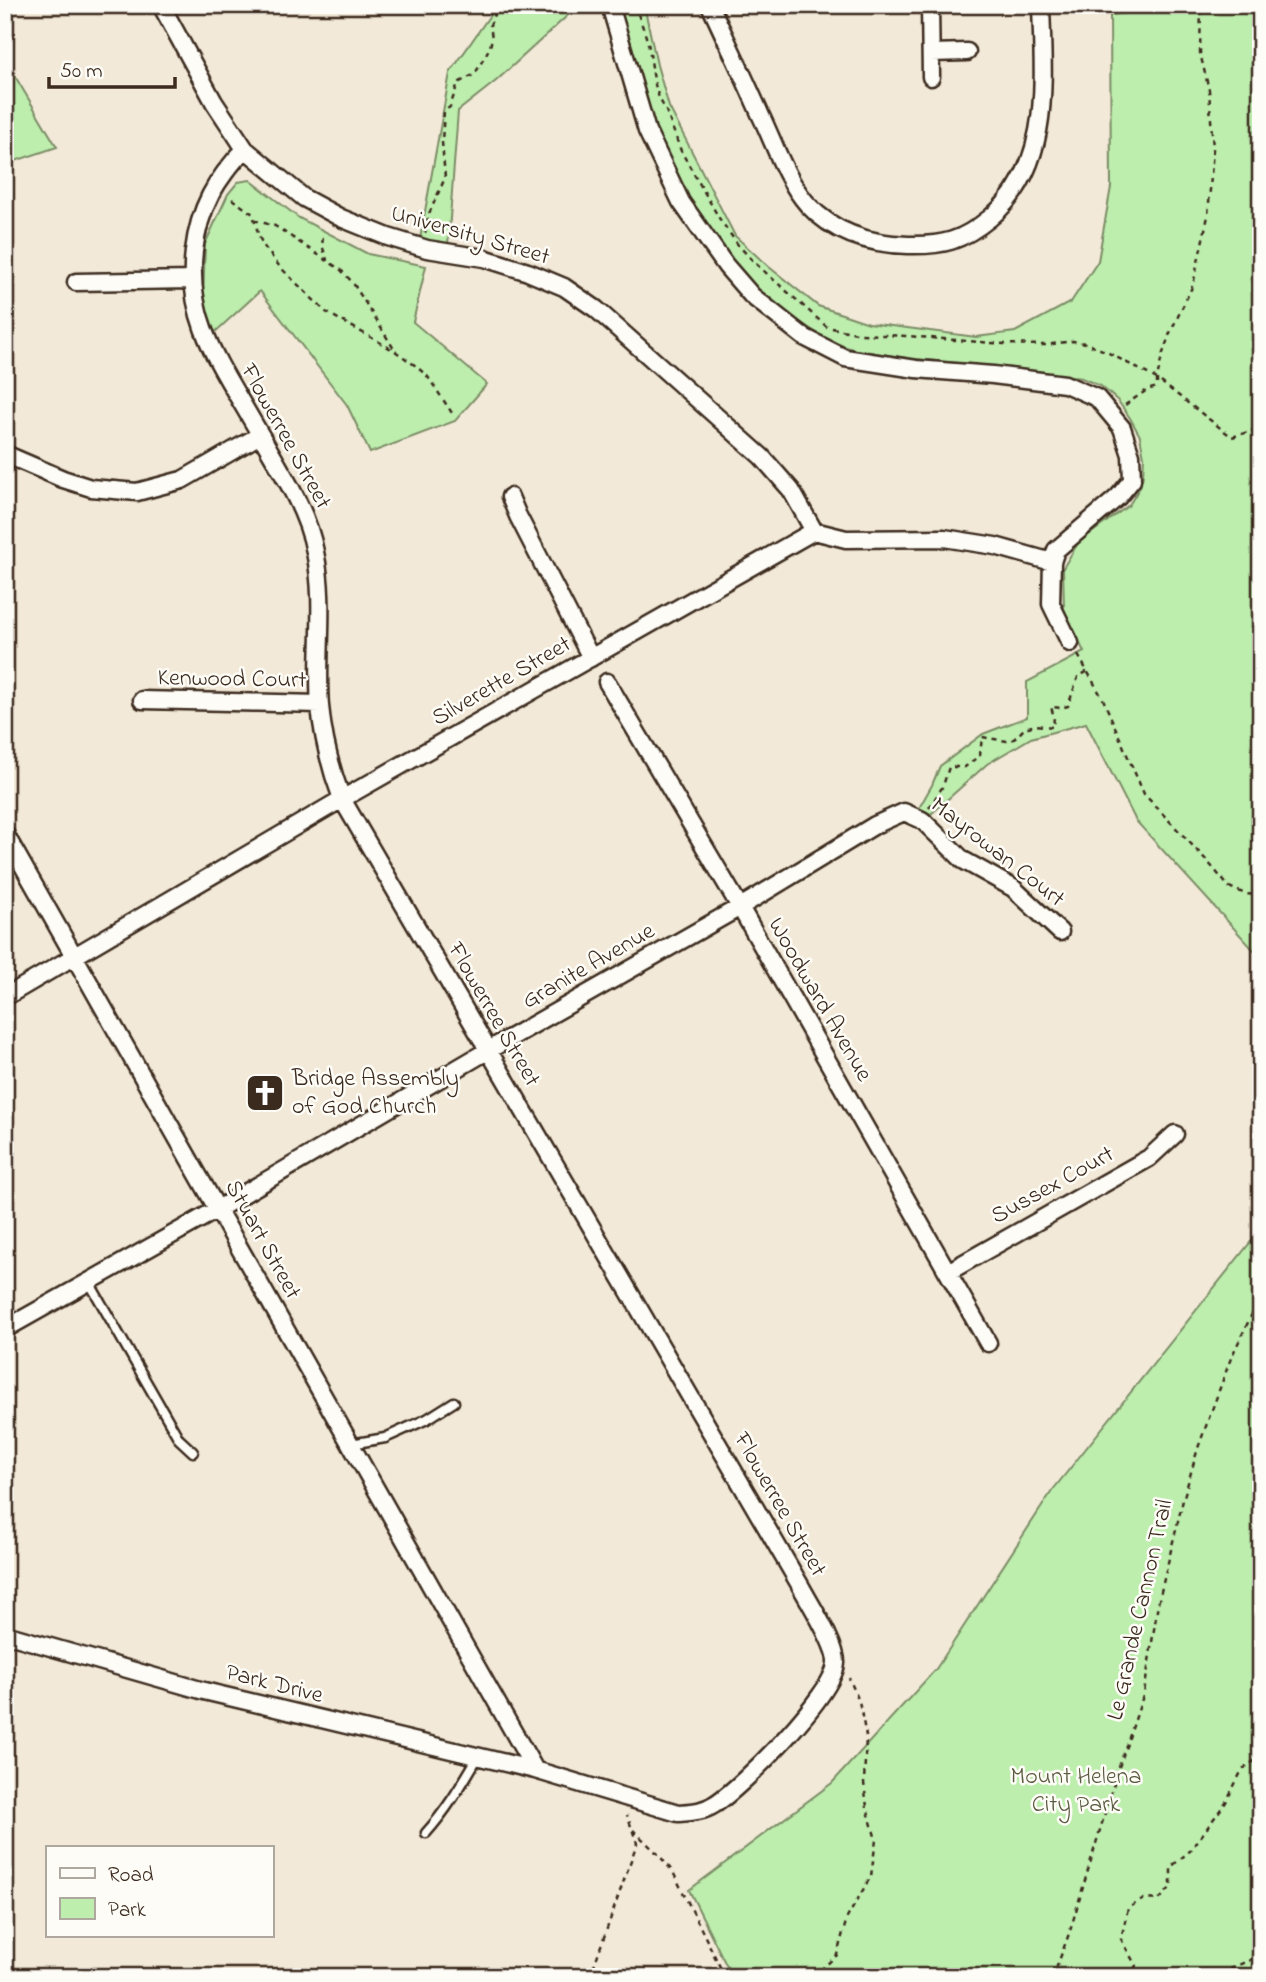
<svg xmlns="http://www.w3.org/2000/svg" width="1266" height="1982" font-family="'Indie Flower',sans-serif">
<rect width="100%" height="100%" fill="#f2e9d8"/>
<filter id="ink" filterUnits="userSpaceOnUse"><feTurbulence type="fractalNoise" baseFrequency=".0143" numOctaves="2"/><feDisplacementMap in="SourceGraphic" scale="14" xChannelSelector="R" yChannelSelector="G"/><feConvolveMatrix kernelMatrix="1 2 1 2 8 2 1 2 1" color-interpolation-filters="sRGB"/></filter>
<g filter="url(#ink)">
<!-- park -->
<path fill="#bdeeae" stroke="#7c8c66" stroke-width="2" d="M497 5H579L496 81 458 111 448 245 420 239 450 73Z
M619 5H644L657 65 669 107 735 236 769 267 818 306 869 323 976 337 1015 332 1071 302 1098 261 1111 187 1110 15 1160 9 1161 5H1261V958L1136 821 1086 723 1031 738 987 764 931 814 919 808 932 785 940 766 983 734 1027 717V682L1084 652 1064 609 1063 568 1078 543 1129 505 1140 487 1143 475 1144 457 1140 436 1130 418 1118 401 1101 386 1079 377 1019 369 906 358 855 350 829 341 794 318 747 280 707 233 671 170 636 75Z
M9 66 57 147 12 162 5 179V68Z
M250 180 299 218 368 254 426 266 413 322 487 384 455 421 370 453 347 405 260 291 212 335 203 300 205 244 228 194 238 182Z
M1261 1229V1977H732L689 1890 832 1783 936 1669 1052 1491Z"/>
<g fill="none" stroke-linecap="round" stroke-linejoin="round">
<!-- service casing -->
<g stroke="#3b2a1e" stroke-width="13">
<path id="service" d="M89 1282 179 1439 193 1452
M351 1444 385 1438 427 1419 454 1402
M426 1833C447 1810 462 1784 478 1757"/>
</g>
<!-- minor casing -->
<g stroke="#3b2a1e" stroke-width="21">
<path id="minor" d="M161 5 214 102 245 149 304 198 341 218 388 237 427 249 484 258 528 272 564 287 596 309 762 457 791 490 814 531
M610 5 647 131 681 202 726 266 752 296 804 337 845 358 916 369 993 375 1065 384 1097 398 1122 428 1131 455 1132 480 1118 497 1056 550 1052 562 1051 604 1070 643
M710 5C727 42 745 79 761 116 775 145 786 180 808 205 834 233 870 244 908 245 943 246 962 241 990 218 1053 166 1043 78 1041 5
M930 5 931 77
M931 53 967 52
M76 282 192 280
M5 454 63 479 91 488 137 492 182 480 260 435
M510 497 518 516 591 658
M607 682 740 907 988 1343
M142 700 320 704
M5 834 535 1770
M5 997 342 799 814 531 846 539 944 538 995 546 1052 562
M948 1272 1149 1158 1175 1134
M5 1329 218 1209 487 1051 740 907 875 825 904 812 922 820 963 860 1013 888 1060 932
M5 1634 204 1691 535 1770 678 1813C692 1812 703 1812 715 1804 742 1787 835 1693 836 1663 837 1645 809 1602 800 1585L342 799C331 770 323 738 320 706 316 655 326 603 315 552 310 524 297 498 283 474 269 449 254 424 240 400 211 351 187 310 194 251 199 208 216 179 245 149"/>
</g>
<!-- path -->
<path stroke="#3b2a1e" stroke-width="2.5" stroke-dasharray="5 5" stroke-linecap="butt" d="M635 5C640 21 648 38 650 54 653 71 654 94 665 108L681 151 719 218 738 245 756 264 827 327 861 334 907 336 1004 344 1045 345 1073 341 1086 343 1107 352 1157 379 1162 356 1170 333 1193 285 1208 216 1213 149 1209 90 1200 53 1201 5
M232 199 253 214 259 237 265 248 280 267 326 312 395 351 416 366 428 377 454 416
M254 220 275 226 341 270 353 283 394 349
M425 233 428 216 445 178 442 142 444 111 450 107 458 83 475 74 490 47 492 38 490 25 494 14 515 10 525 5
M323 238 322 245 327 260
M1125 405 1147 390 1157 387V379L1232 437 1261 428
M1078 655 1103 699 1144 794 1208 862 1229 887 1245 894 1261 895
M929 808 943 786 949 767H965L980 755 982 737 1007 741 1014 739 1025 728 1035 725 1053 727 1054 717 1051 707 1061 708 1068 706 1078 677 1088 671
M633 1830 658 1854 673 1872 725 1977
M586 1977 591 1971
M590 1977 637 1843 627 1815
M813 1977 837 1955 847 1918 871 1876 876 1840 867 1807 864 1783 866 1736 859 1701 849 1678
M1053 1977 1070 1931 1116 1776 1144 1693 1158 1604 1183 1500 1198 1448 1231 1358 1261 1295
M1128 1977 1136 1966 1121 1939 1128 1908 1144 1899 1159 1900 1171 1887V1867L1191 1850 1226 1802 1242 1770 1261 1756
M1212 1977 1261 1955"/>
<!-- service -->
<use href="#service" stroke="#fdfcf7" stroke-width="8"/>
<!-- minor -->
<use href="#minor" stroke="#fdfcf7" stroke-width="16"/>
</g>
</g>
<!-- icons -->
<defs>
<g id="church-square" transform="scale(2.0125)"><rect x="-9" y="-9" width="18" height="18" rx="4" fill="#3b2a1e" stroke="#fdfcf7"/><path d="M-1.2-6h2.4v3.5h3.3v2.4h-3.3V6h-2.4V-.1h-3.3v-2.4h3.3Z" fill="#fff"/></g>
</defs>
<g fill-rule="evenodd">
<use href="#church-square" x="265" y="1093"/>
</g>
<g text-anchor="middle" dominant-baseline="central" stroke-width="5" stroke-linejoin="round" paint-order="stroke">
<!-- street labels -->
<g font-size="24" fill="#3b2a1e" stroke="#fdfcf7">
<text transform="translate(470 236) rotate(16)">University Street</text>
<text transform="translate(285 437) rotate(61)">Flowerree Street</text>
<text transform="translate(232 680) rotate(1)">Kenwood Court</text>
<text transform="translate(502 682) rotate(-30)">Silverette Street</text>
<text transform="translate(997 853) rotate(38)">Mayrowan Court</text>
<text transform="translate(589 967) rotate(-30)">Granite Avenue</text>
<text transform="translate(819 1000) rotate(60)">Woodward Avenue</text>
<text transform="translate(493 1015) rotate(60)">Flowerree Street</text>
<text transform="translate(1053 1186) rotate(-29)">Sussex Court</text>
<text transform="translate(262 1240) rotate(61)">Stuart Street</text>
<text transform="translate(779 1505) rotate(60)">Flowerree Street</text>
<text transform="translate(1141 1610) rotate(-77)">Le Grande Cannon Trail</text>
<text transform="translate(274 1685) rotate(14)">Park Drive</text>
</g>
<!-- poi labels -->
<g font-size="24" fill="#3b2a1e" stroke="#fdfcf7" text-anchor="start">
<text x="292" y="1079">Bridge Assembly<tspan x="292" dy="28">of God Church</tspan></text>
</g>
<!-- park labels -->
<g font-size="24" fill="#5c5b42" stroke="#fdfcf7">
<text x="1076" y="1777">Mount Helena<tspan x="1076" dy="28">City Park</tspan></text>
</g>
</g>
<!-- margin -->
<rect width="1266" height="1982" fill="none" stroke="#fdfcf7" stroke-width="28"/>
<rect x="14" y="14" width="1238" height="1954" fill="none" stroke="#3b2a1e" stroke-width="2.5" filter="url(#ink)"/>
<!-- legend -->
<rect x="46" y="1846" width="228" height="91" fill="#fdfcf7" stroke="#afa8a0" stroke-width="2"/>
<rect x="60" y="1868" width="35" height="10" fill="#fdfcf7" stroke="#afa8a0" stroke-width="2"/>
<text x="108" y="1881" font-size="21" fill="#3b2a1e">Road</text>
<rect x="60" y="1898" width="35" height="21" fill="#bdeeae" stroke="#afa8a0" stroke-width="2"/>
<text x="108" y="1916" font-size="21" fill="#3b2a1e">Park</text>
<!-- scale -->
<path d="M49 77v10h126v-10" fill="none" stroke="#3b2a1e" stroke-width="3.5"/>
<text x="60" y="77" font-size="21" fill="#3b2a1e" stroke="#fdfcf7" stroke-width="5" paint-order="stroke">50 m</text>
</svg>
